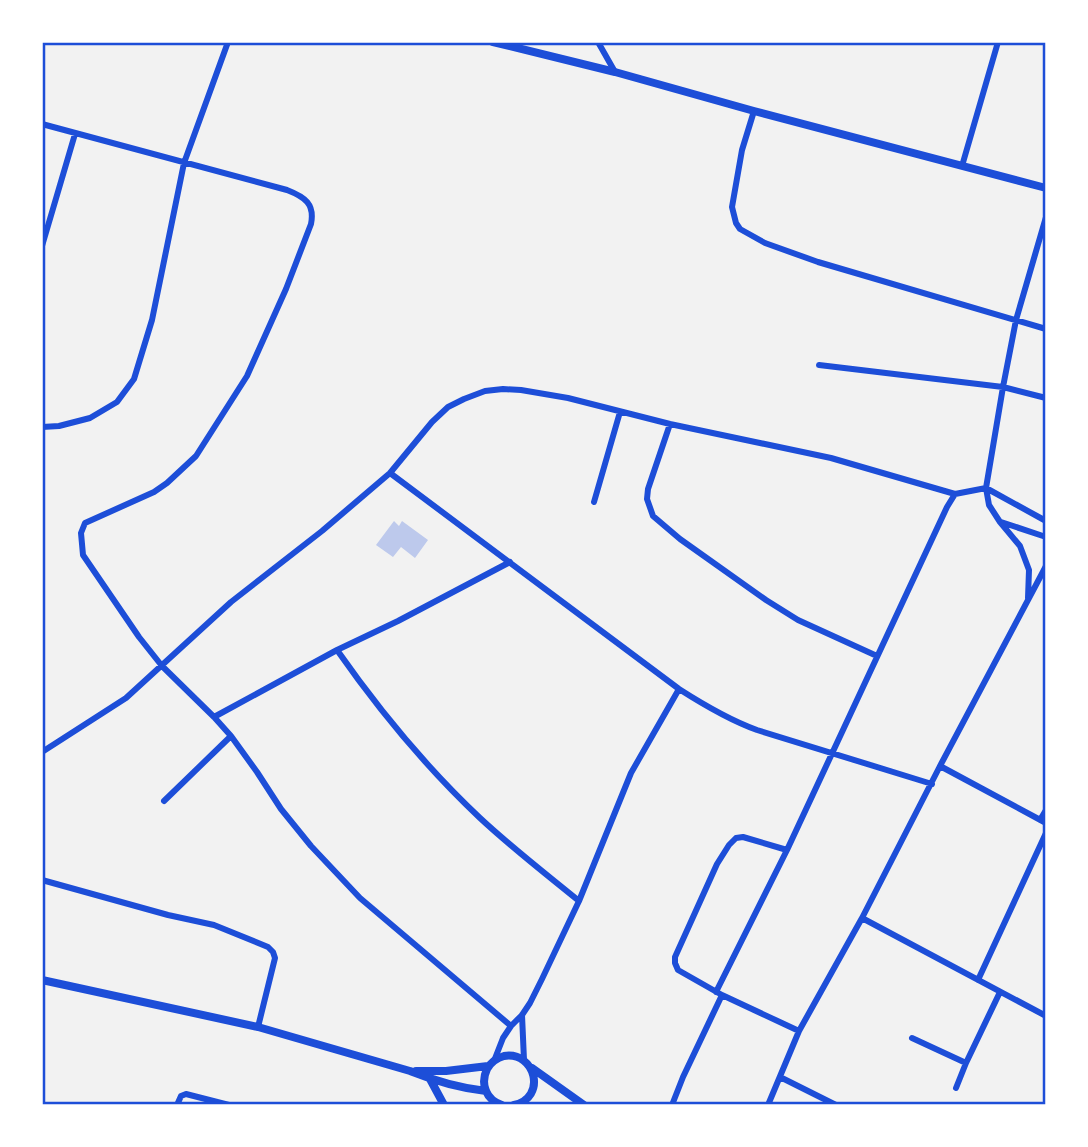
<svg xmlns="http://www.w3.org/2000/svg" width="1088" height="1147" font-family="'Sofia Sans Condensed',sans-serif">
<rect width="100%" height="100%" fill="#f2f2f2"/>
<!-- building -->
<path fill="#bdc9ec" d="M394 521 399 526 402 521 428 540 415 558 401 547 393 557 376 545Z"/>
<g fill="none" stroke-linecap="round" stroke-linejoin="round">
<!-- minor -->
<path stroke="#1d4ed8" stroke-width="6" d="M598 42 615 72
M754 111 742 150 732 207 736 223 740 229 765 243 818 262 1046 329
M42 124 287 190C305 197 315 204 311 224L286 289 247 376 196 456 167 483 154 492 85 523 81 533 83 555 139 637 162 666 214 717 231 736 257 772 281 809 311 846 360 898 511 1026
M962 166 998 42
M42 246 75 134
M819 365 1003 387 1046 398
M670 424 648 489 647 499 653 516 680 539 766 600 798 620 877 656
M42 427 59 426 90 418 117 402 134 379 152 320 184 163 228 42
M390 473 679 689C704 705 729 720 757 730L932 784
M594 502 620 412
M1001 522 1046 537
M1028 598 1029 570 1020 546 1000 522 989 505 986 488 1003 387 1016 320 1046 217
M337 650 398 621 510 562
M214 717 337 650C379 710 427 768 480 818 511 847 546 874 579 901
M42 752 126 698 231 602 322 531 390 473 432 422 448 407 464 399 485 391 503 389 521 390 568 398 670 424 831 458 955 494 986 488 1046 521
M940 766 1046 823
M164 801 231 736
M1040 820 1046 810
M787 850 743 837 736 838 729 845 717 864 675 957V963L678 970 722 995 799 1031
M42 880 168 915 214 925 268 947 273 952 275 958 258 1027
M862 918 1046 1016
M978 980 1046 833
M716 992 787 850 947 507 955 494
M522 1015 524 1060
M912 1038 966 1063
M494 1061 503 1038 511 1026 522 1015 530 1003 542 979 579 901 631 773 679 689
M780 1077 836 1105
M956 1088 966 1063 1000 992
M177 1105 181 1096 186 1094 229 1105
M672 1105 683 1077 722 995
M768 1105 799 1031 862 918 940 766 1046 566"/>
<!-- tertiary -->
<path stroke="#1d4ed8" stroke-width="8" d="M493 42 615 72 754 111 1046 188
M42 980 258 1027 410 1071C435 1081 459 1088 486 1091
M532 1068 584 1105
M416 1071H446L488 1066
M430 1079 444 1105
M502 1105C486 1100 480 1084 487 1069 491 1062 497 1058 504 1056 536 1051 547 1098 514 1105"/>
</g>
<!-- border -->
<rect width="1088" height="1147" fill="none" stroke="#ffffff" stroke-width="88"/>
<rect x="44" y="44" width="1000" height="1059" fill="none" stroke="#1d4ed8" stroke-width="2.5"/>
</svg>
